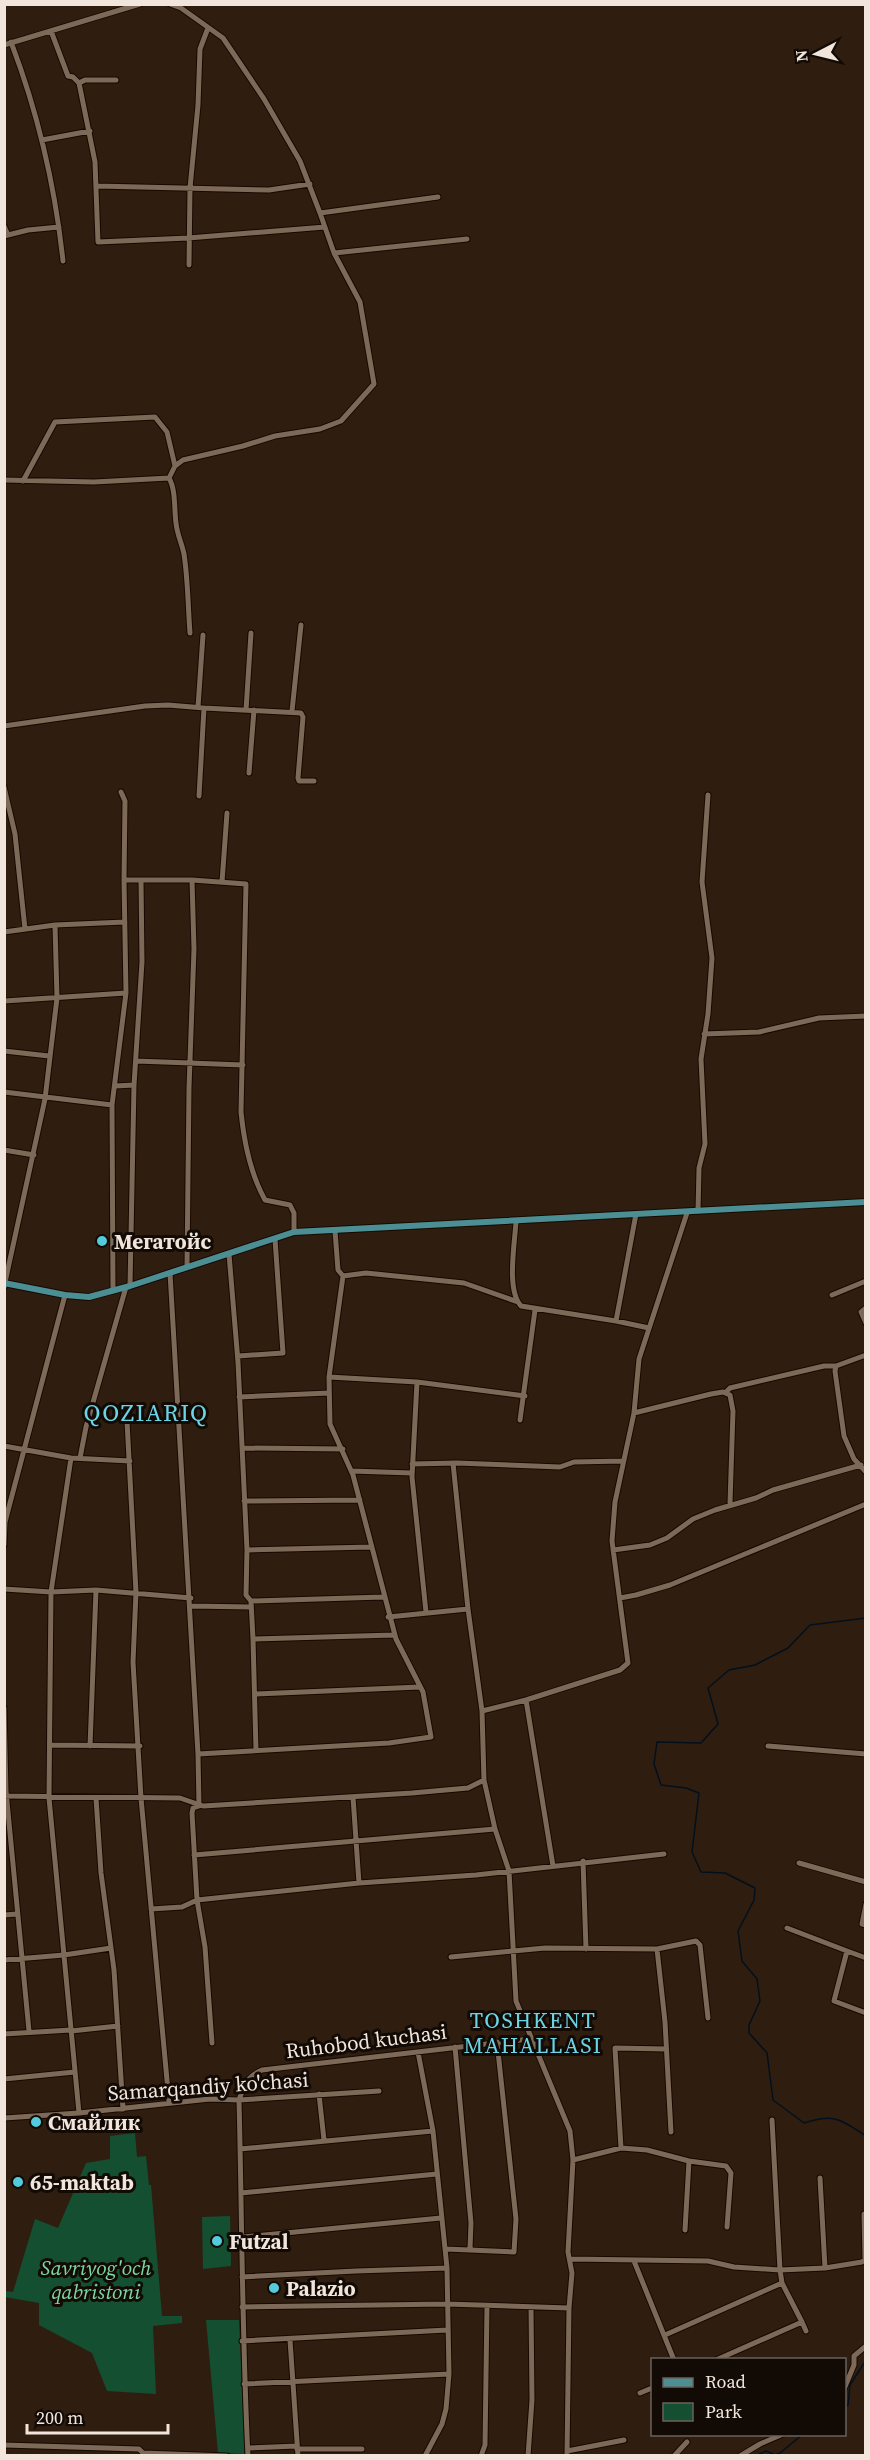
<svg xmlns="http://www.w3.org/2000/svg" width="870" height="2460" font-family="'Source Serif 4',serif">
<rect width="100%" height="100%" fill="#2f1e10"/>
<!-- green -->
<path fill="#134f30" d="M135 2133 137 2157 146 2156 149 2185H151L162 2316H182V2323L153 2326 156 2394 107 2391 92 2353 39 2325V2303L5 2297V2291L13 2292 35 2219 58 2228 86 2163 110 2159V2136Z
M230 2216 231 2266 203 2269 202 2217Z
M206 2320H239L245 2454 218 2453Z"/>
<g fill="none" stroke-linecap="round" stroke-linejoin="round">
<!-- stream -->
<path stroke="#02101d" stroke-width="1.5" d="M866 1618 810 1625 788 1648 755 1665 729 1670 708 1688 718 1724 701 1743 657 1742 654 1764 661 1785 686 1788 699 1793 692 1852 701 1872 725 1873 755 1888 754 1900 738 1931 742 1961 757 1979 760 2001 749 2025V2033L767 2053 773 2100 804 2123C834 2113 840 2119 866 2136
M844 2407 848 2405 850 2385 866 2360
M755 2456 766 2451 775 2455 780 2453 803 2434"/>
<!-- minor casing -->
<g stroke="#170800" stroke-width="7">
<path id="minor" d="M170 4 181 8 223 38 264 99 300 161 320 213
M51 31 68 76 73 77 79 83 95 162 98 242 188 238 325 227
M11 42C38 113 55 186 63 261
M4 45 140 4
M79 83 85 80H116
M42 140 90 131
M97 186 269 190 310 184
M4 226 8 235
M4 236 28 230 59 227
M334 253 467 239
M189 265 190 188 198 105 200 49 208 28
M169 478C176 490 174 509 176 523 177 534 182 544 184 554 188 580 188 607 190 633
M4 480 94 482 169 478 175 466 183 460 243 446 275 436 320 429 341 421 374 384 360 302 334 253 320 213 438 197
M23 481 55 422 155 417 167 432 175 466
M198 707 203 635
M204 708 301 713 303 717 298 778 299 781H314
M246 710 251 633
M292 711 301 625
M4 726 145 706 168 705 204 708 199 796
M249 773 254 710
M4 787 15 834 25 929
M121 792 125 801 124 880
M222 882 227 813
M4 932 55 925 125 922
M4 1001 126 993
M704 1034 759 1032 819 1018 866 1016
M4 1051 49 1056
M136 1061 243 1065
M115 1086 134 1085
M4 1092 112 1105
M4 1150 34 1155
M698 1211 699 1168 705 1144 701 1059 708 1014 712 958 702 882 708 795
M687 1213 639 1359 634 1413 711 1394 723 1392 730 1395 733 1411 730 1503
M516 1221C515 1243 506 1290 521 1306L616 1321 649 1328
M229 1254 238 1362 247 1550 246 1595 251 1601 253 1639 256 1750
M187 1267 189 1088 194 949 192 880
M170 1273 198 1754 199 1806 193 1808 192 1813 197 1900 205 1947 212 2043
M343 1276 366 1273 464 1283 518 1302
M130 1286 134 1085 142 962 141 880
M4 1287 45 1099 57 998 55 925
M113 1291 112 1105 126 993 124 880H192L246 884 241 1112C244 1142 250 1173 265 1200L290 1205 294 1213V1232
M832 1295 866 1281
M866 1308 861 1312 866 1323
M616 1321 636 1214
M866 1355 836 1366 835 1371 844 1436 854 1459 866 1472
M238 1356 283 1353 275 1239
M329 1377 417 1382 525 1396
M417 1382 412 1477 426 1612
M726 1392 730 1388 824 1366H836
M239 1397 329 1393
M520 1420 535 1310
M127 1421 136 1592 133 1662 141 1798 169 2102
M4 1446 71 1458 130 1461
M242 1448 343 1449
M71 1458 51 1592 49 1798 79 2113
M80 1458 86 1427 126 1287
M412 1464 457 1463 560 1467 574 1462 623 1461
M351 1471 412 1473
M244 1501 360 1500
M4 1545 5 1522 65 1295
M247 1550 371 1547
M613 1550 650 1545 667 1538 693 1519 715 1510 756 1498 773 1490 861 1465
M4 1589 51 1592 96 1590 191 1598
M620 1598 636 1595 670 1585 866 1504
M251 1601 383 1597
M190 1606 251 1607
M388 1617 468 1609
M253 1639 394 1635
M256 1694 420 1687
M526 1700 553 1866
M4 1708 6 1791 29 2031
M482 1711 526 1700 620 1670 628 1663 612 1541 615 1502 634 1413
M50 1745 140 1746
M90 1746 96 1590
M768 1746 866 1754
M198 1754 389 1743 431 1737 423 1692 396 1639 353 1475 330 1424 329 1377 343 1276 338 1270 335 1231
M4 1796 180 1798 203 1806 412 1793 468 1788 484 1780
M353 1797 359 1883
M96 1798 101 1873 114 1970 123 2109
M194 1855 495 1829
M583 1861 586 1949
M799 1863 866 1882
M866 1904 862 1924 866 1925
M151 1909 182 1907 197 1900 359 1883 476 1875 664 1854
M4 1915 17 1914
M787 1928 847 1951
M657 1949 665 2022 671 2132
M451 1957 545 1948 657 1949 696 1941 700 1945 708 2018
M866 1958 847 1951 834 2001 866 2013
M4 1960 64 1955 111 1948
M71 2031 118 2026
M4 2034 71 2030
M455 2047 471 2223 470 2249
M418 2052 433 2131 447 2268 449 2374 446 2409 442 2424 425 2456
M4 2079 75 2072
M319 2094 324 2140
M4 2118 79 2113 210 2099 239 2100 379 2091
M621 2148 615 2048 666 2049
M240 2149 433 2131
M573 2160 621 2148 647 2150 689 2161 726 2166 731 2173 727 2227
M820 2178 825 2268
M241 2193 437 2174
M685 2230 689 2161
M243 2237 441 2218
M446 2249 514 2252 516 2219 497 2042
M570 2259 708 2261 734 2267 780 2270 825 2268 862 2262 865 2259 864 2214
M634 2261 674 2360
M242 2277 356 2271 447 2268
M242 2307 447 2304 569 2308 572 2273 568 2252 573 2160 570 2131 516 2001 509 1871 495 1829 484 1780 482 1711 468 1609 453 1463
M802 2322 806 2331
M665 2335 782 2283
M290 2340 298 2456
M242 2341 447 2330
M716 2360 802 2322 782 2283 780 2270 772 2120
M244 2384 449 2374
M844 2389 854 2365V2356L866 2346
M640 2393 652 2388
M4 2445 139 2449 143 2453 227 2456
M248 2448 297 2446
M297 2449H362
M567 2451 624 2440
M248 2456C242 2337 242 2218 239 2100 244 2085 247 2077 262 2070L530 2039
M481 2456 485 2445 487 2306
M528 2456 532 2400 531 2307
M567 2456 569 2308
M674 2456 687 2442
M740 2456 760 2444 783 2434"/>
</g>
<!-- major casing -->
<g stroke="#170800" stroke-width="8">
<path id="major" d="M4 1283 65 1295 89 1297 130 1286 294 1232 866 1202"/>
</g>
<!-- minor -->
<use href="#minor" stroke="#7d6958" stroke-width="5"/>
<!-- major -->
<use href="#major" stroke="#4b8e94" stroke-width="6"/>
</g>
<!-- markers -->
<g fill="#53cbdc" stroke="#120a05" stroke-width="2">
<circle cx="102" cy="1241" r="6"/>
<circle cx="36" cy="2122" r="6"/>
<circle cx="18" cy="2182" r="6"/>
<circle cx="217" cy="2241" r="6"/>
<circle cx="274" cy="2288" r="6"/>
</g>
<g text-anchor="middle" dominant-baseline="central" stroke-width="6" stroke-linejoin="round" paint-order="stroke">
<!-- poi labels -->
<g font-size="21" font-weight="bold" fill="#f1e5dc" stroke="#120a05" text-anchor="start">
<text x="114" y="1241">Мегатойс</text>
<text x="48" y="2122">Смайлик</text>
<text x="30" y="2182">65-maktab</text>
<text x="229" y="2241">Futzal</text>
<text x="286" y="2288">Palazio</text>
</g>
<!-- street labels -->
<g font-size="21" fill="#f1e5dc" stroke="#120a05">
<text transform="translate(366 2041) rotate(-7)">Ruhobod kuchasi</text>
<text transform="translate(208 2086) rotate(-4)">Samarqandiy ko'chasi</text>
</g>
<!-- park labels -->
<g font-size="21" font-style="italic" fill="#7dd8a1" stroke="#120a05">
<text x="96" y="2267">Savriyog'och<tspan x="96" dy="24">qabristoni</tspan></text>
</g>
<!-- neighbourhood labels -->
<g font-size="22" letter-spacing="1.5" fill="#6cd5e5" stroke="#120a05">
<text x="533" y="2020">TOSHKENT<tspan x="533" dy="25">MAHALLASI</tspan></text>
</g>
<!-- quarter labels -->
<g font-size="24" letter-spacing="1.5" fill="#6cd5e5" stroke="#120a05">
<text x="146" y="1412">QOZIARIQ</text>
</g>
</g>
<!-- border -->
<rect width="870" height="2460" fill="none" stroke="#f1e5dc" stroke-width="12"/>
<!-- legend -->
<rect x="651" y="2358" width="195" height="78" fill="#120a05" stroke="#6b625b" stroke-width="1.5"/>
<rect x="663" y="2378" width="30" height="9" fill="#4b8e94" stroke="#6b625b" stroke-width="1.5"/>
<text x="705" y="2388" font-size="18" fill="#f1e5dc">Road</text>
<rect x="663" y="2403" width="30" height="18" fill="#134f30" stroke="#6b625b" stroke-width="1.5"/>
<text x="705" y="2418" font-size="18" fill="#f1e5dc">Park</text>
<!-- north arrow -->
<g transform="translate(816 54) rotate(263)" stroke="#120a05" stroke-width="4.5" paint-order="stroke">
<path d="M0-4.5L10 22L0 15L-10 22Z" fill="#f1e5dc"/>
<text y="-9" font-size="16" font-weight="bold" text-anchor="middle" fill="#f1e5dc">N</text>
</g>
<!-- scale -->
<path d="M27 2424v9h141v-9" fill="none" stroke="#f1e5dc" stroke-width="3"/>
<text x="36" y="2424" font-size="18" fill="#f1e5dc" stroke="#120a05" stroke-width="4.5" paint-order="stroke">200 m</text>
</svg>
